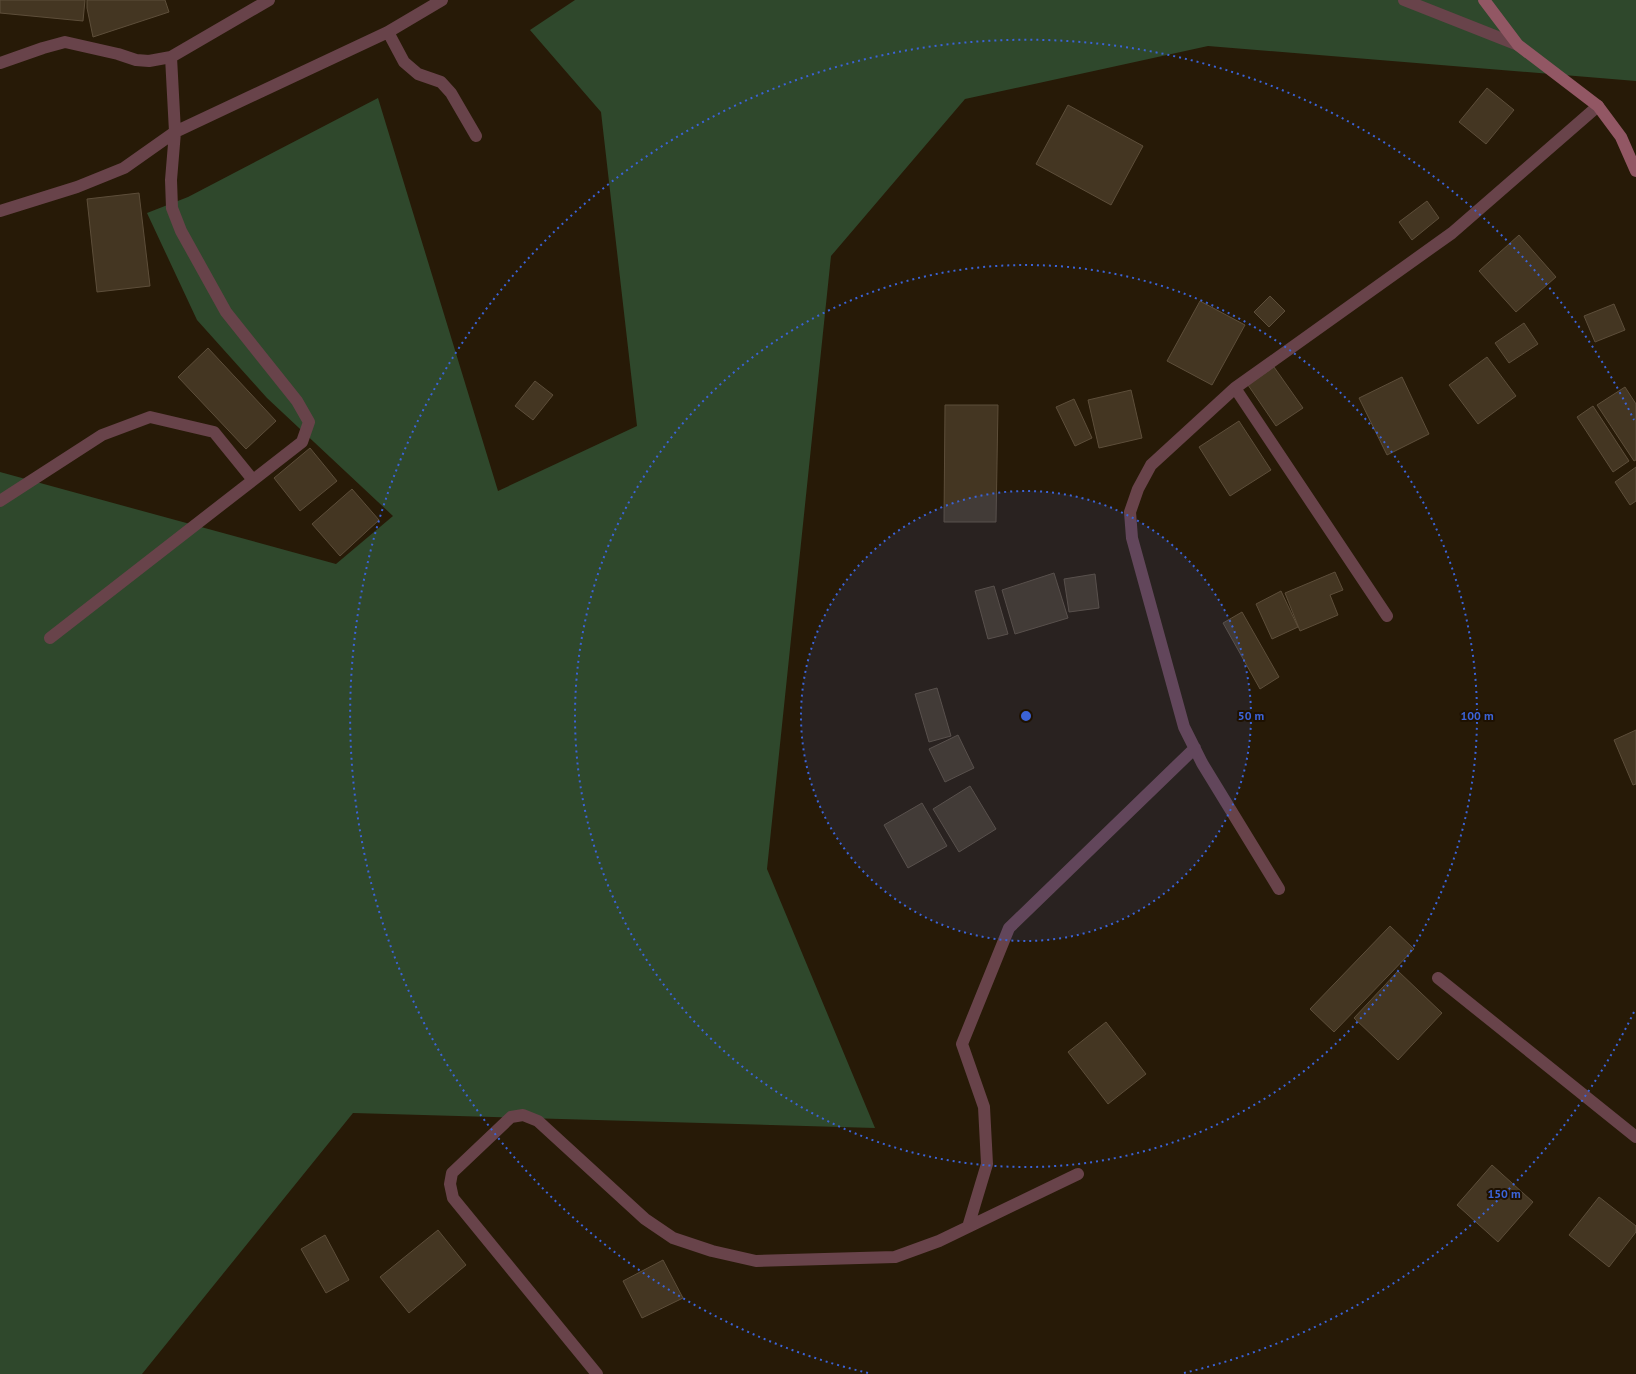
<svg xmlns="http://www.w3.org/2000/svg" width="1636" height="1374" font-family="'PT Sans',sans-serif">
<rect width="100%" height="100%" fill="#271a07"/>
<!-- forest -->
<path fill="#2f482c" d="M575 0H1636V81L1208 46 965 99 831 256 767 869 875 1128 353 1113 142 1374H0V472L336 564 393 516 267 398 197 320 147 213 188 197 378 98 498 491 637 426 601 112 530 30Z"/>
<!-- building -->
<path fill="#443622" stroke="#5d4e3a" d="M0 0H85L83 21 0 13Z
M87 0H165L169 12 93 37 87 8Z
M1487 88 1514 110 1486 144 1459 122Z
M1068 105 1143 146 1111 205 1036 164Z
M139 193 150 286 97 292 87 199Z
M1427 201 1439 218 1412 240 1399 222Z
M1519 235 1556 277 1516 312 1479 271Z
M1270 296 1285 311 1269 327 1254 312Z
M1200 301 1245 325 1212 385 1167 361Z
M1614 304 1625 330 1595 342 1584 316Z
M1524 323 1538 344 1509 363 1495 343Z
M208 348 276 421 246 449 178 377Z
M1487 357 1516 396 1478 424 1449 385Z
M1274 367 1303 408 1276 426 1248 385Z
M1402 377 1429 434 1387 455 1359 398Z
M535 381 553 395 533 420 515 406Z
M1625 387 1636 404V460L1634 461 1597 405Z
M1131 390 1142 438 1099 448 1088 400Z
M1074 399 1092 438 1075 446 1056 407Z
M945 405H998L996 522H944Z
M1593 406 1629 461 1613 472 1577 417Z
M1239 421 1271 470 1230 496 1199 447Z
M310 448 337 481 300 511 274 478Z
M1636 467V501L1630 505 1615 482Z
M352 489 379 520 340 556 312 524Z
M1335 572 1343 590 1330 595 1338 615 1300 631 1285 593Z
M1054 573 1068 618 1015 634 1002 590Z
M1095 574 1099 608 1069 612 1064 579Z
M994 586 1008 634 988 639 975 591Z
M1281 591 1298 627 1272 639 1256 604Z
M1242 612 1279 677 1260 689 1223 623Z
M937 688 951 736 929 742 915 694Z
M1636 730V784L1633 785 1614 740Z
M958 735 974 768 945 782 929 749Z
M970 786 996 829 959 852 933 809Z
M922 803 947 846 908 868 884 825Z
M1390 926 1414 949 1334 1032 1310 1009Z
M1398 971 1442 1013 1398 1060 1354 1018Z
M1106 1022 1146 1074 1108 1104 1068 1052Z
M1492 1165 1533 1202 1498 1242 1457 1205Z
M1599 1197 1636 1226V1232L1609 1267 1569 1235Z
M438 1230 466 1265 409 1313 380 1277Z
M325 1235 349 1280 326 1293 301 1249Z
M663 1260 683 1298 642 1318 623 1281Z"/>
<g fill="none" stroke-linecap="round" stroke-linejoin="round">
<!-- street -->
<path stroke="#68434a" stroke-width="12" d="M1404 0 1518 45
M388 32 404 62 418 74 441 82 451 93 476 136
M0 63 43 48 65 42 118 54 136 60 149 61 171 57 269 0
M0 211 77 187 124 168 175 132 388 32 442 0
M1235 388 1387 616
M0 501 102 435 150 417 214 432 253 480
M50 638 302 442 309 422 297 401 226 312 181 231 172 208 171 180 175 132 171 57
M1279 889 1202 763 1184 727 1132 538 1130 512 1138 489 1151 465 1235 388 1452 233 1598 106
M1438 978 1636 1137
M968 1227 987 1164 984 1107 962 1044 1009 928 1195 748
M597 1374 453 1198 450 1184 452 1173 511 1117 523 1115 538 1121 645 1219 673 1238 712 1251 756 1261 895 1257 939 1241 1078 1174"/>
<!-- secondary -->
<path stroke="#925764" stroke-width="12" d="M1484 0 1518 45 1598 106 1621 137 1636 171"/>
</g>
<!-- distance rings -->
<circle cx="1026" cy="716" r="225" fill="#3b63d7" fill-opacity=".12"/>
<g fill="none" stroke="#3b63d7" stroke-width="2" stroke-dasharray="2 4">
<circle cx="1026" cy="716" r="225"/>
<circle cx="1026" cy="716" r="451"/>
<path d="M1634 1012A676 676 0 0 1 1184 1373M868 1373A676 676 0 1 1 1634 420"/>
</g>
<circle cx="1026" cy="716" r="6" fill="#3b63d7" stroke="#1e1101" stroke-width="2"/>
<g font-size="12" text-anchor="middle" font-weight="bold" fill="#3b63d7" stroke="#1e1101" stroke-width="4" stroke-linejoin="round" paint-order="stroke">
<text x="1251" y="720">50 m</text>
<text x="1477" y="720">100 m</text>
<text x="1504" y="1198">150 m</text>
</g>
</svg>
